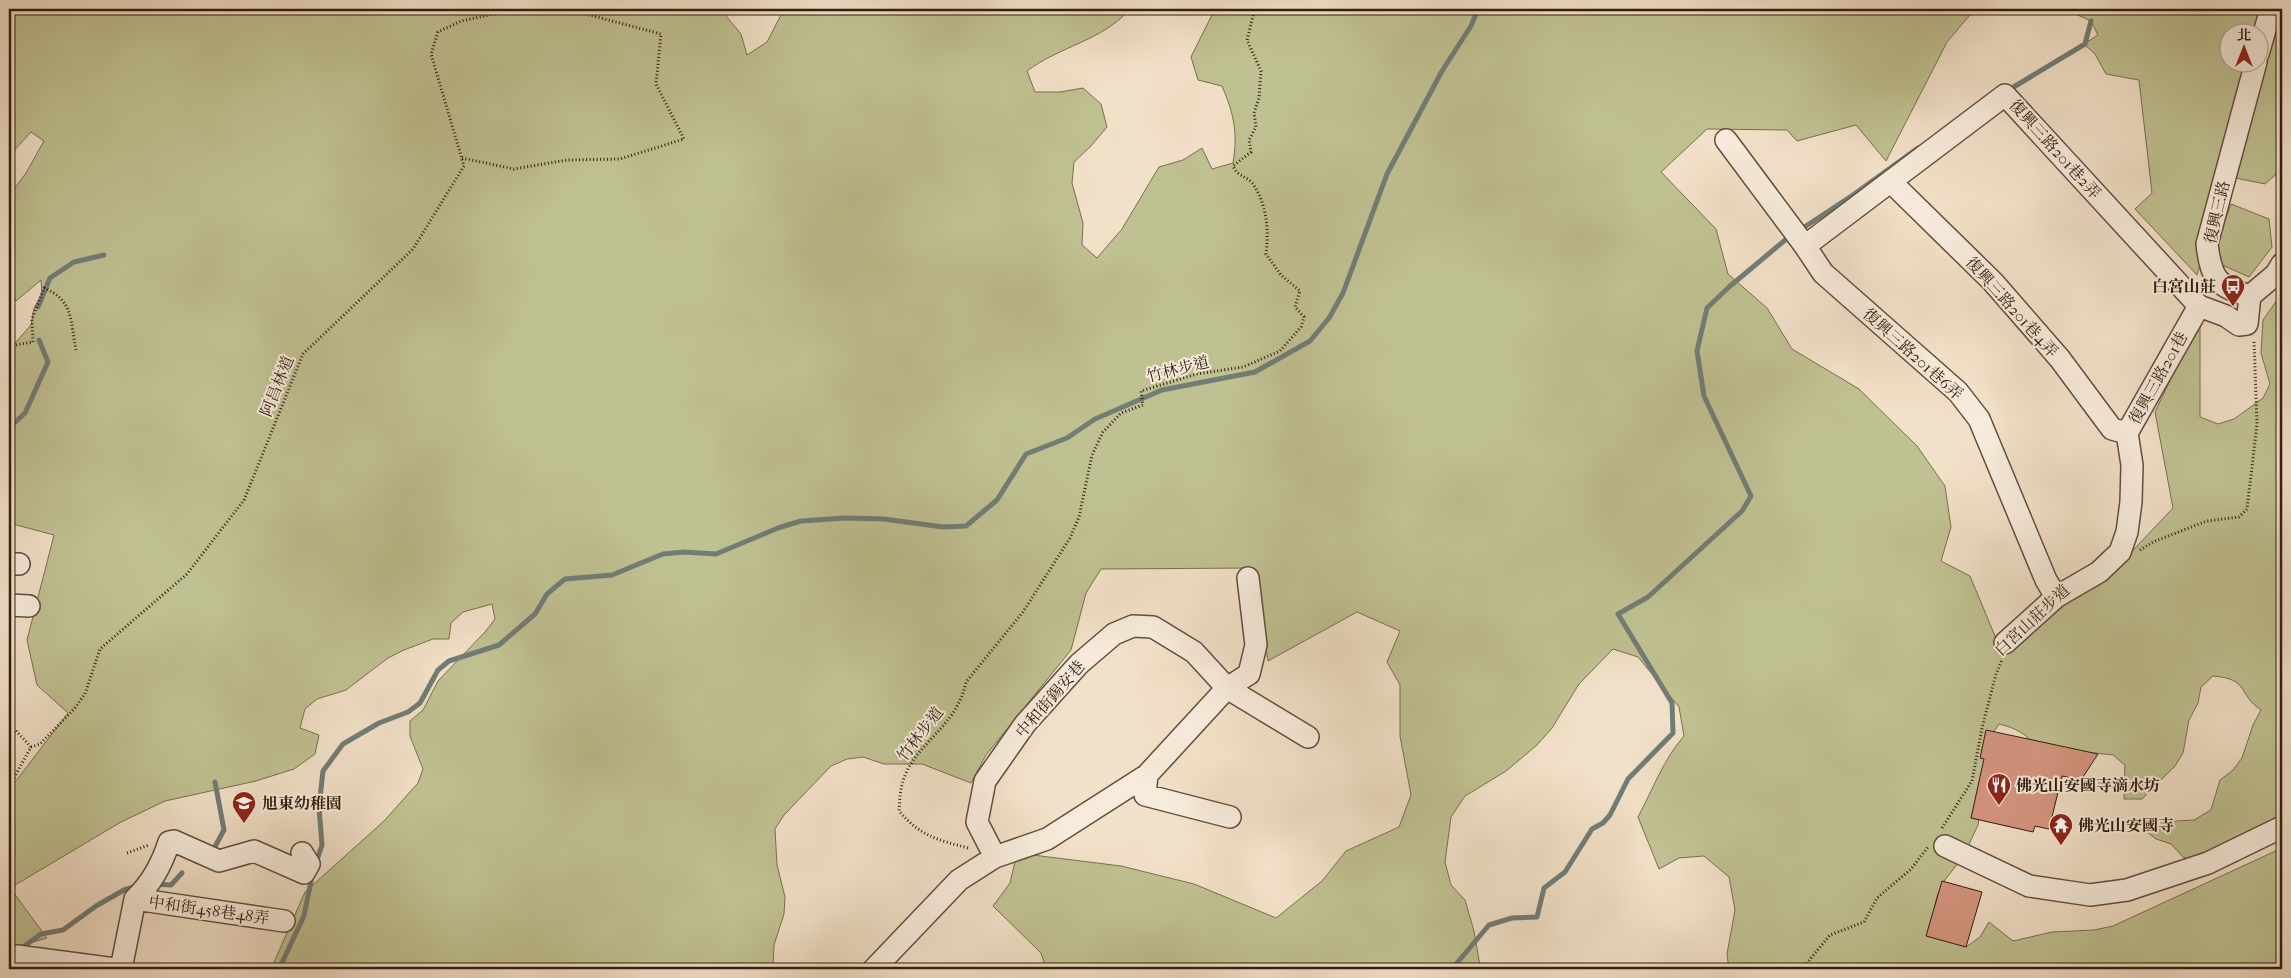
<svg xmlns="http://www.w3.org/2000/svg" width="2291" height="978" font-family="'IM FELL French Canon','Noto Serif TC',serif">
<rect width="100%" height="100%" fill="#f2e1c9"/>
<filter id="stains"><feTurbulence type="fractalNoise" baseFrequency=".004" numOctaves="4"/><feColorMatrix values="0 0 0 0 .2 0 0 0 0 .09 0 0 0 0 .02 0 0 0 .5 -.17"/></filter>
<radialGradient id="worn" r=".72"><stop offset=".6" stop-color="#630" stop-opacity="0"/><stop offset="1" stop-color="#630" stop-opacity=".3"/></radialGradient>
<!-- green -->
<path fill="#c0c192" stroke="#7a6e50" fill-rule="evenodd" d="M9 9H726V16L741 34 747 55 767 42 784 9H1130C1102 41 1060 46 1027 71L1035 92H1060L1083 88 1101 104 1107 127 1091 146 1074 162 1072 183 1083 223 1082 245 1097 258 1122 229 1159 167 1183 160 1202 148 1212 169 1233 163C1238 133 1234 114 1222 86L1198 80 1191 57 1212 15 1209 9H1975L1947 42 1886 161 1856 125 1797 141 1787 130 1707 129 1661 172 1716 229 1728 274 1767 308 1792 349 1859 389 1917 446 1945 486 1951 527 1941 561 1970 576 2003 655 2059 602 2121 563 2173 508 2155 412 2200 317V417L2218 424 2234 419 2263 398 2270 384 2261 353 2263 320 2282 293V820L2198 863 2183 857 2171 844 2156 839 2143 829 2160 822 2194 820 2211 810 2220 780 2233 770 2242 758 2253 725 2261 710C2237 694 2250 679 2213 676L2201 687 2198 703 2189 720 2183 753 2175 766 2142 799H2124L2125 765 2113 755 2095 753 2079 754 2037 748C2027 734 2016 728 1999 724L1991 736 1978 825 1963 857 1944 881 1937 896 1934 911 1966 947 1980 937 1989 922 2013 941 2052 932 2094 930 2113 926 2282 848V969H1729L1727 954 1735 910 1729 877 1704 856 1679 858 1659 869 1638 817C1653 789 1663 760 1684 736L1679 707 1638 657 1613 649 1579 684 1552 728 1537 745 1506 771 1465 796 1451 817 1445 862 1451 885 1465 900 1474 931 1480 966 1478 969H1046L1041 953 993 906 1010 883 1017 853 1121 866 1194 884 1276 918 1322 881 1346 851 1399 827 1411 795 1400 736V685L1387 662 1400 631 1357 612 1268 661 1254 568 1101 569 1086 593 1071 650 986 755 971 783 922 764H884L863 757 847 759 831 766 784 815 775 829 777 865 785 897 784 914 774 945 773 969H271L305 892 384 821 418 783 423 769 410 736V721L423 710 438 681 485 632 495 619 492 604 463 612 451 623 449 639H433L404 650 388 658 346 690 317 699 305 709 300 728 319 735 315 754 294 769 256 781 165 801 121 822 10 888 47 938 9 949V790L68 713 37 685 27 640 54 535 9 523V350L31 325 34 308 42 294 41 280 16 301 9 286V196L26 173 44 141 31 132 9 156Z
M2064 9H2282V169L2265 184 2226 176 2197 275 2135 209 2152 193 2139 80 2106 74 2095 54 2084 44 2098 35 2091 21ZM2228 32H2258V62H2228Z
M2231 204 2269 219 2272 247 2249 277 2220 264 2217 242Z"/>
<g fill="none" stroke-linecap="round" stroke-linejoin="round">
<!-- stream -->
<path stroke="#727d76" stroke-width="5" d="M2007 91 2085 44 2091 21
M1800 230 1853 195 1918 148
M38 307 50 278 74 262 104 255
M9 428 25 413 48 362 39 340
M212 852 224 830 215 782
M316 863 322 845 319 807 323 771 343 744 379 723 408 712 420 703 438 670 449 661 499 645 535 614 547 594 565 579 612 575 663 554 684 552 716 554 778 528 801 521 845 518 884 519 943 527 966 526 997 500 1026 454 1067 438 1095 419 1162 390 1255 372 1310 341 1329 318 1343 293 1387 174 1442 71 1471 26 1478 9
M155 884 171 885 182 873
M19 950 41 934 63 930 96 906 124 890 137 886
M279 969 304 916 312 876
M1452 969 1489 925 1512 918 1537 917 1544 888 1565 872 1592 829 1603 823 1610 815 1628 779 1673 733 1672 703 1618 614 1648 597 1742 511 1751 496 1704 396 1697 351 1707 308 1729 287 1790 236"/>
</g>
<!-- building -->
<path fill="#d69681" stroke="#331c0f" d="M1986 730 2098 754 2081 780 2062 776 2049 829 2035 826 2033 832 1971 818 1984 759 1980 758Z
M1942 881 1982 892 1966 947 1926 936Z"/>
<g fill="none" stroke-linecap="round" stroke-linejoin="round">
<!-- minor casing -->
<g stroke="#634d3e" stroke-width="24">
<path id="minor" d="M2258 54 2271 9
M2256 62 2207 244C2211 278 2217 287 2250 296L2276 274 2282 264
M1726 140 1805 246 1823 273 1958 392 1979 419 2046 580 2056 597
M1891 182 1993 282 2060 359 2112 429 2127 433
M1805 246 2005 95 2199 306 2226 316 2239 325 2247 324 2250 296
M9 564H19
M9 605 29 606
M2005 643 2056 597 2099 572 2120 552 2127 532 2131 502 2132 465 2127 433 2199 306
M1147 775 1145 795 1230 817
M1945 846 2029 886 2090 895 2127 890 2208 863 2282 827
M995 857 1047 839 1147 775 1227 688 1308 737
M135 899C152 883 162 864 169 842L174 841 219 861 254 851 304 873 309 864 302 853
M135 899 284 921
M17 956 115 969
M121 969 135 899
M874 969 959 880 995 857 977 822 985 781 1025 724 1079 664 1114 634 1133 626 1153 627 1194 652 1227 688 1249 674 1256 645 1248 578"/>
</g>
<!-- path -->
<path stroke="#331c0f" stroke-width="3" stroke-dasharray="1 2.5" stroke-linecap="butt" d="M462 158 514 169 567 160 620 159 684 139 656 84 661 34 567 9
M9 346 33 342 32 319 44 288C74 301 70 320 76 350
M2140 550 2153 542 2207 521 2239 517 2247 509 2257 424 2254 340
M9 723 31 747
M31 747 40 744 74 709 85 694 100 649 187 574 244 500 303 354 413 249 464 166 431 54 438 32 461 21 516 9
M9 787 31 747
M1942 828 1972 781 1982 728 1996 674 2002 660
M968 848C938 840 920 836 899 811 900 798 900 786 906 773 921 740 957 725 966 682L1023 612 1070 538 1079 517 1092 455 1103 432 1121 413 1143 405 1141 391 1197 374 1243 367 1280 351 1301 327 1304 317 1295 307 1300 291 1281 275 1266 254C1269 230 1267 205 1253 184 1247 176 1238 177 1233 166L1251 152 1249 140 1256 127 1254 113 1259 98 1261 71 1247 40 1254 12 1259 9
M127 853 149 845
M1802 969 1830 935 1864 922 1877 898 1911 869 1928 847"/>
<!-- minor -->
<use href="#minor" stroke="#f7ecdc" stroke-width="21"/>
</g>
<!-- icons -->
<defs>
<g id="bus-pin" transform="scale(1.25)"><path d="M0 17L-7.5 6A9.5 9.5 0 1 1 7.5 6Z" fill="#8f2418" stroke="#f7ecdc"/><path d="M-5-6H5V4H4V6H2V4H-2V6H-4V4H-5ZM-3.5-4V0h7V-4ZM-3.5 1.2v1.5H-2V1.2ZM2 1.2v1.5H3.5V1.2Z" fill="#fff"/></g>
<g id="restaurant-pin" transform="scale(1.25)"><path d="M0 17L-7.5 6A9.5 9.5 0 1 1 7.5 6Z" fill="#8f2418" stroke="#f7ecdc"/><path d="M-5-6h1v4h1v-4h1v4h1v-4h1v5L-1.5 .5V6h-2V.5L-5-1ZM5-6V6H3V1.5H1.5Q1.5-4 5-6Z" fill="#fff"/></g>
<g id="school-pin" transform="scale(1.25)"><path d="M0 17L-7.5 6A9.5 9.5 0 1 1 7.5 6Z" fill="#8f2418" stroke="#f7ecdc"/><path d="M0-5L7-2L0 1L-7-2ZM-4 1L0 2.5L4 1V4Q0 6-4 4Z" fill="#fff"/></g>
<g id="temple-pin" transform="scale(1.25)"><path d="M0 17L-7.5 6A9.5 9.5 0 1 1 7.5 6Z" fill="#8f2418" stroke="#f7ecdc"/><path d="M0-6L5-2H3V0L6.5 2.5H4V6H1.5V3h-3V6H-4V2.5H-6.5L-3 0V-2H-5Z" fill="#fff"/></g>
</defs>
<g fill-rule="evenodd">
<use href="#bus-pin" x="2233" y="286"/>
<use href="#restaurant-pin" x="1999" y="785"/>
<use href="#school-pin" x="244" y="803"/>
<use href="#temple-pin" x="2061" y="825"/>
</g>
<g text-anchor="middle" dominant-baseline="central" stroke-width="4" stroke-linejoin="round" paint-order="stroke">
<!-- street labels -->
<g font-size="16" fill="#331c0f" stroke="#f7ecdc">
<text transform="translate(2055 149) rotate(48)">復興三路201巷2弄</text>
<text transform="translate(2217 212) rotate(-77)">復興三路</text>
<text transform="translate(2012 307) rotate(48)">復興三路201巷4弄</text>
<text transform="translate(1913 354) rotate(42)">復興三路201巷6弄</text>
<text transform="translate(1178 369) rotate(-14)">竹林步道</text>
<text transform="translate(2158 378) rotate(-61)">復興三路201巷</text>
<text transform="translate(277 386) rotate(-68)">阿昌林道</text>
<text transform="translate(2032 620) rotate(-43)">白宮山莊步道</text>
<text transform="translate(1050 699) rotate(-49)">中和街錫安巷</text>
<text transform="translate(920 734) rotate(-52)">竹林步道</text>
<text transform="translate(209 910) rotate(8)">中和街458巷48弄</text>
</g>
<!-- poi labels -->
<g font-size="16" font-weight="bold" fill="#331c0f" stroke="#f7ecdc" text-anchor="start">
<text x="2216" y="286" text-anchor="end">白宮山莊</text>
<text x="2016" y="785">佛光山安國寺滴水坊</text>
<text x="262" y="803">旭東幼稚園</text>
<text x="2078" y="825">佛光山安國寺</text>
</g>
</g>
<!-- margin -->
<rect width="2291" height="978" fill="none" stroke="#f2e1c9" stroke-width="30"/>
<rect x="10" y="10" width="2271" height="958" fill="none" stroke="#331c0f" stroke-width="2.5"/>
<rect x="15" y="15" width="2261" height="948" fill="none" stroke="#331c0f"/>
<!-- north arrow -->
<g transform="translate(2244 48)"><circle r="24" fill="#f7ecdc" stroke="#a9998a"/>
<path d="M0-4L9 19L0 12L-9 19Z" fill="#8f2418"/>
<text y="-8" font-size="14" font-weight="bold" text-anchor="middle" fill="#331c0f">北</text>
</g>
<rect width="100%" height="100%" filter="url(#stains)"/>
<rect width="100%" height="100%" fill="url(#worn)"/>
</svg>
